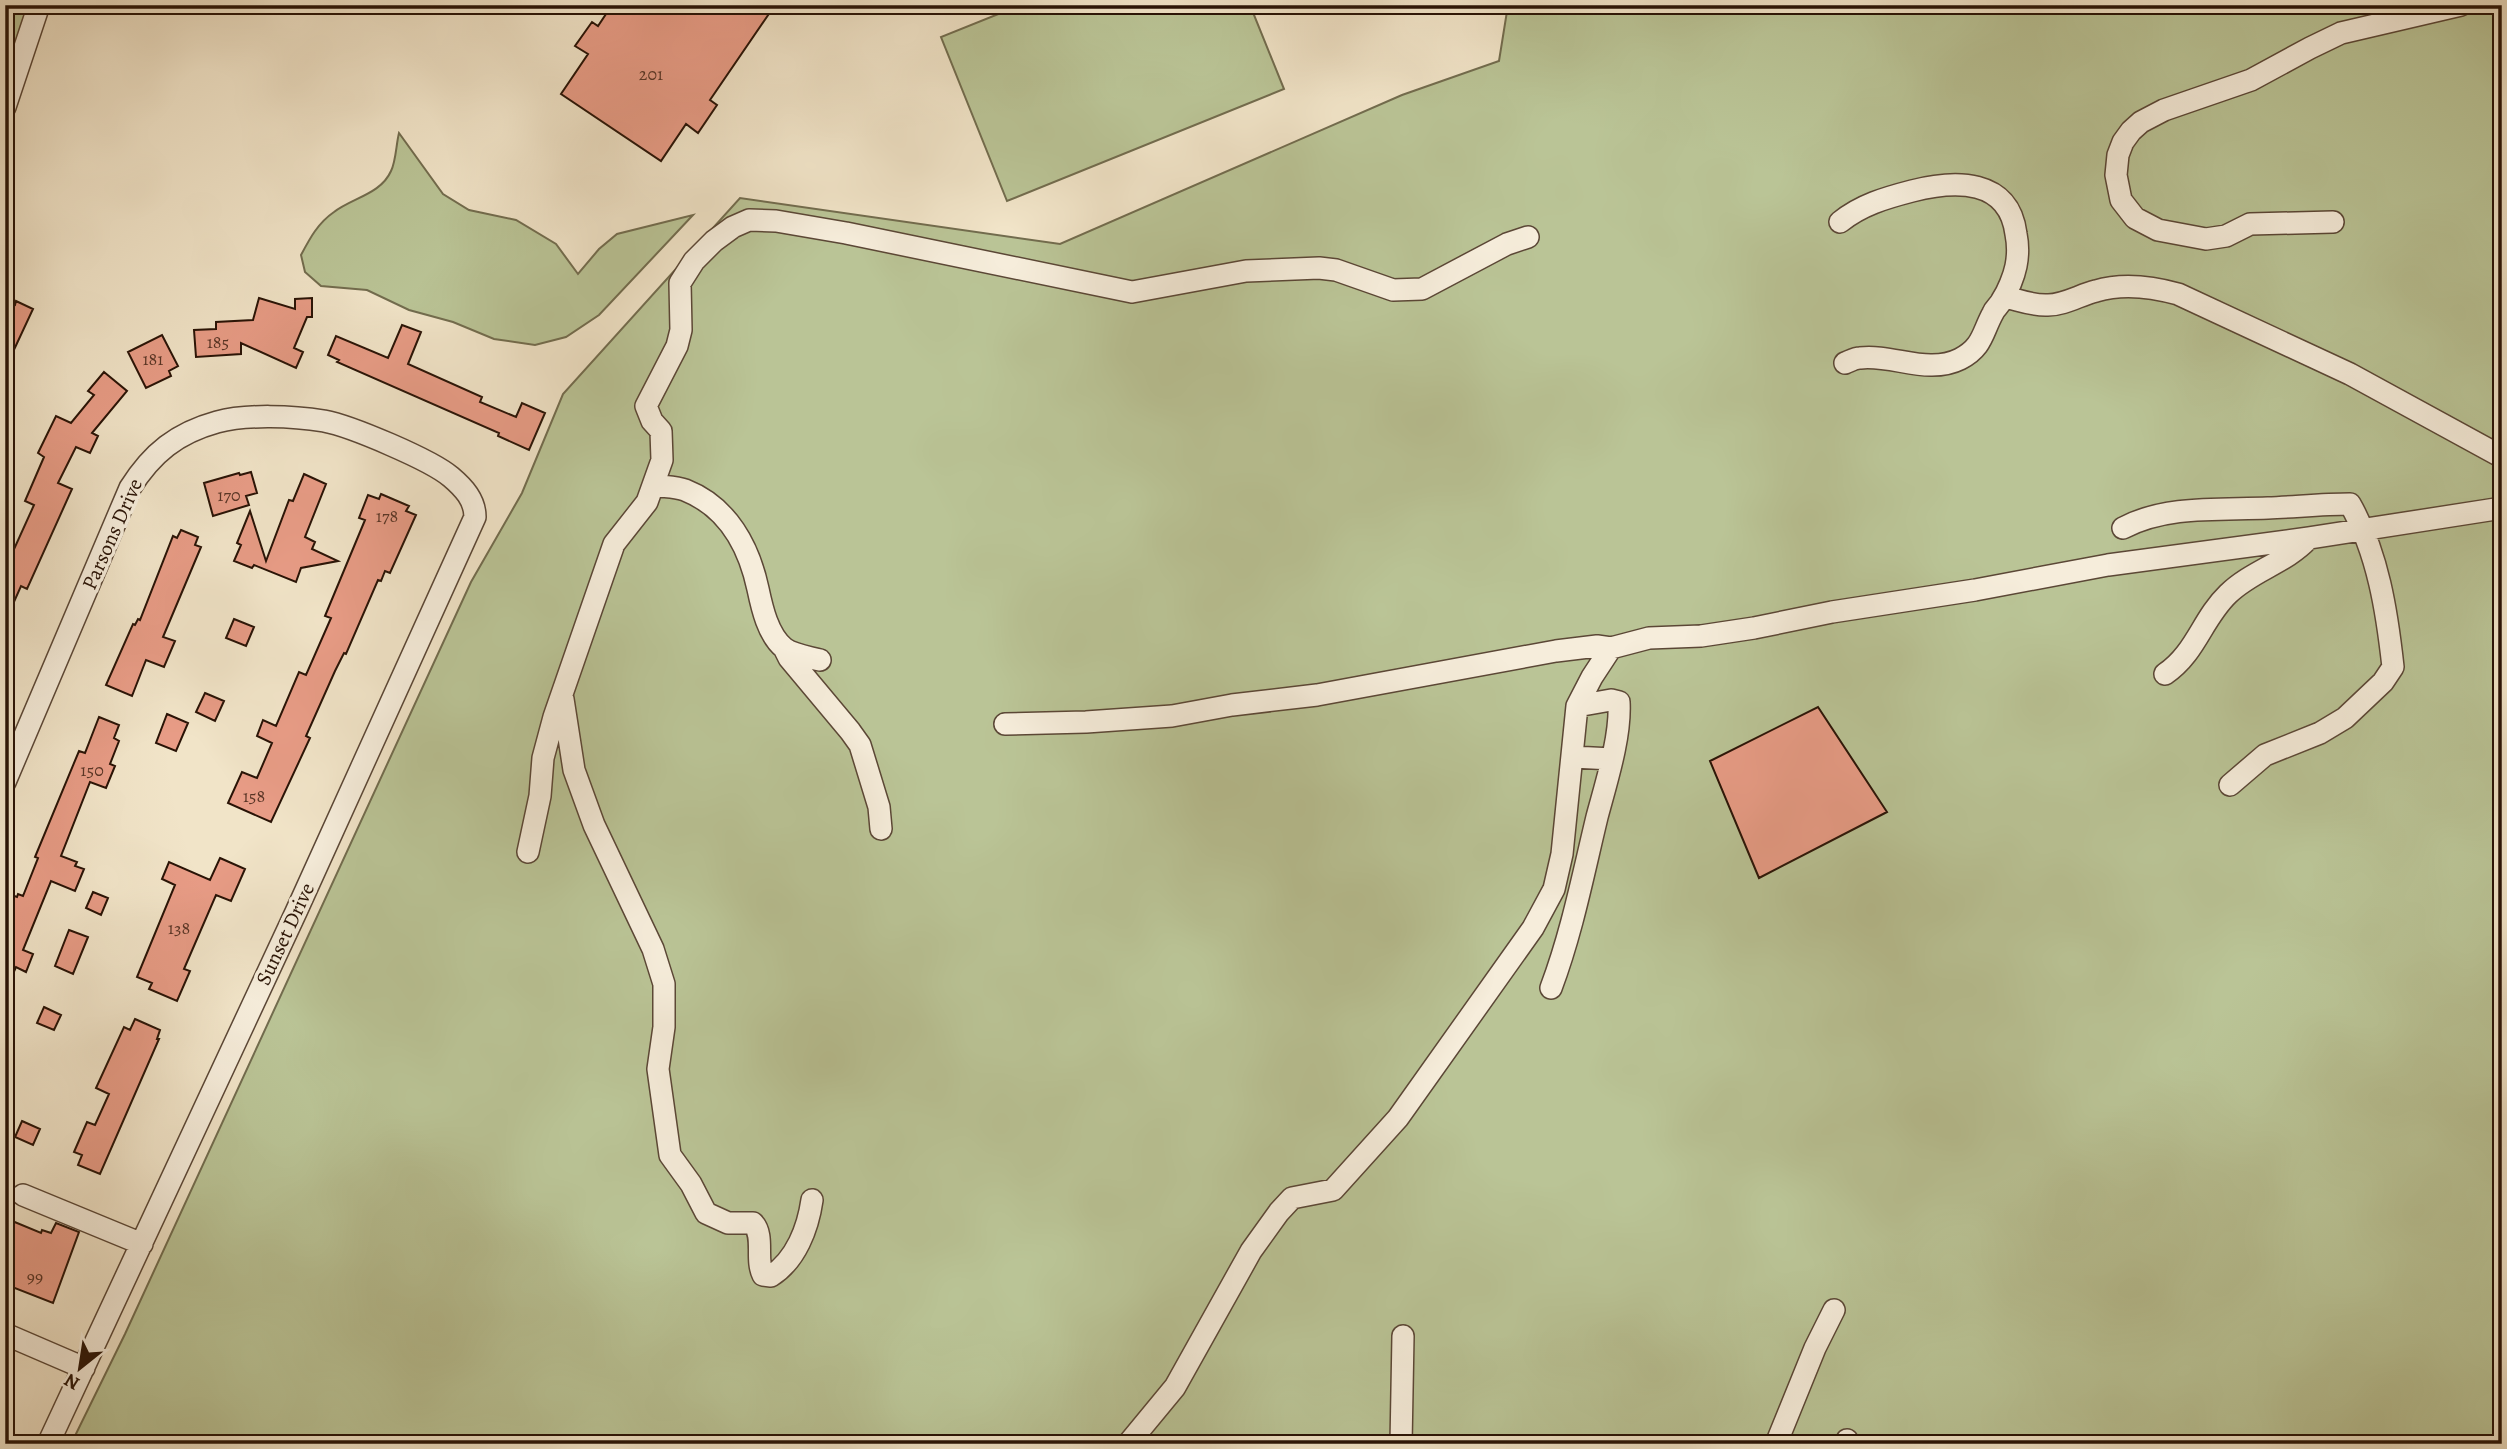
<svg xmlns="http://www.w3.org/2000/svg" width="2507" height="1449" font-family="Alegreya,serif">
<rect width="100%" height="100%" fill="#f1e4c8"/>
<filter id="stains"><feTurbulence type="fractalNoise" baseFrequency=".00286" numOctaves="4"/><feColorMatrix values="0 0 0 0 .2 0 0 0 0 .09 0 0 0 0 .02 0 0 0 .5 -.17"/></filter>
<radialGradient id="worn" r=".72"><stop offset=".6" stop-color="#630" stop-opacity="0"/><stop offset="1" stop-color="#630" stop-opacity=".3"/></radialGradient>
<!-- green -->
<path fill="#bac496" stroke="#726c4e" stroke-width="2" d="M5 5H30L5 83Z
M1021 5H1250L1284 89 1007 201 941 37Z
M1508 5H2502V1444H71L125 1334 471 582 522 493 563 394 740 198 1060 244 1402 95 1499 61Z
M399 133 443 194 469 210 516 220 556 244 578 274 599 249 617 234 693 215 599 315 566 337 535 345 494 339 453 322 409 310 367 290 321 286 305 272 301 255C310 238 318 223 334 212 352 198 381 194 391 171 396 161 396 145 399 133Z"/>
<!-- building -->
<path fill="#e89c86" stroke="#291306" stroke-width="2" d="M612 5H775L710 100 717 105 698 133 686 124 661 161 561 94 588 54 575 46 592 22 598 26Z
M259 298 295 309V299L312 298V317H307L294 348 303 352 296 368 241 343V354L196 357 194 330 216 329V322L253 320Z
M5 301 15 305 16 301 33 309 5 369Z
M402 325 421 332 408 364 482 397 480 402 516 417 522 403 545 413 529 450 498 436 499 433 337 362 339 360 328 355 336 336 388 358Z
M162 335 178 366 169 371 171 376 146 388 128 352Z
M104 372 127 391 92 433 98 436 90 453 76 447 58 483 72 489 27 589 21 586 5 622V569L34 505 25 501 44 457 38 453 56 416 71 423 94 395 88 391Z
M251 472 257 493 246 496 249 505 213 516 204 483 239 473 240 475Z
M304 474 326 484 305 537 315 542 312 549 338 561 301 568 296 582 254 565 252 568 234 561 241 545 237 543 250 511 266 561 289 500 293 501Z
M381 494 409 506 406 511 416 515 390 573 385 571 381 581 378 580 346 654 344 653 335 671 306 736 310 738 271 822 228 803 242 772 257 778 272 743 257 736 263 720 276 726 299 672 306 675 331 618 325 616 365 520 359 518 368 495 379 499Z
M181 530 198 537 195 545 201 547 163 637 175 641 164 667 146 660 132 696 106 685 133 624 135 625 138 619 140 620 173 536 177 538Z
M234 619 254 627 246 646 226 638Z
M205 693 224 701 215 721 196 712Z
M1818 707 1887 812 1759 878 1710 761Z
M167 714 188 723 176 751 156 743Z
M99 717 119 725 114 738 119 741 110 764 115 766 106 788 90 782 61 856 77 862 75 866 84 869 75 891 51 881 23 950 33 954 26 972 16 967 5 992V903L9 894 17 897 18 894 23 896 38 858 35 857 79 751 85 753Z
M220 858 245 869 231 901 216 895 184 969 190 971 177 1001 149 989 152 983 137 977 175 885 162 879 169 862 210 880Z
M93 892 108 898 101 915 86 908Z
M69 930 88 937 73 974 55 966Z
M44 1007 61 1015 54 1030 37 1023Z
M135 1019 160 1030 157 1039H159L100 1174 78 1165 82 1155 74 1152 87 1122 95 1125 109 1094 96 1088 124 1027 130 1030Z
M22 1121 40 1129 33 1145 15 1137Z
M5 1218 41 1233 42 1230 51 1233 56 1223 79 1232 53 1303 12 1287 13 1284 5 1281Z"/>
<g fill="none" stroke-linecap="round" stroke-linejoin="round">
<!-- minor casing -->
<g stroke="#5b4736" stroke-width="24">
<path id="minor" d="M5 107 39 5
M1840 222C1861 205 1885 198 1912 191 1955 180 2009 178 2016 234 2018 244 2018 256 2016 266 2014 276 2008 291 2002 300 2000 305 1995 308 1993 313 1982 333 1983 347 1960 359 1928 375 1893 354 1860 358 1855 358 1850 361 1845 363
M2333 222 2250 224 2226 236 2206 239 2158 230 2135 218 2121 200 2116 175 2118 155 2123 142 2131 131 2141 122 2164 110 2251 80 2310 48 2341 33 2461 5
M2005 297C2019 300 2033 306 2048 305 2064 305 2080 295 2096 291 2122 283 2153 287 2178 294L2350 374 2502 457
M653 485C663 487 675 486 685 490 728 507 749 547 758 589 762 608 768 635 784 648 793 655 809 657 820 660
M2123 528C2166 505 2220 510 2268 508 2295 507 2322 504 2350 504 2378 553 2387 612 2393 667L2383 682 2345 718 2320 733 2265 755 2230 785
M784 648 789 658 850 731 860 745 879 807 881 829
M2165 674C2196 653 2202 619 2228 594 2251 571 2286 563 2308 539
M563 699 574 770 594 825 653 949 664 984V1027L658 1069 670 1155 691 1184 706 1213 728 1223H753C765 1236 755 1259 763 1275L771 1276C796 1260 808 1228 812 1200
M1005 724 1086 722 1172 716 1232 705 1317 695 1556 651 1597 646 1611 648 1649 638 1701 636 1754 628 1832 612 1975 590 2108 565 2309 538 2502 508
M1573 757 1612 759
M5 782 130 488C152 453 177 433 217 422 247 414 293 416 324 421 351 426 431 460 451 477 464 488 475 500 475 517L296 912 48 1444
M528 852 540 796 543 758 554 717 614 544 647 502 662 460 661 431 652 421 646 406 677 346 681 330 680 283 694 261 714 241 733 227 749 220 776 221 846 233 1132 292 1246 271 1319 268 1336 270 1393 290 1422 289 1507 244 1528 237
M1551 988C1572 932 1583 875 1597 817 1606 783 1621 737 1619 702L1611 700 1577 706
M23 1195 142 1244
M5 1334 84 1368
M1128 1444 1175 1387 1251 1251 1279 1212 1292 1198 1333 1190 1398 1118 1533 928 1554 889 1562 854 1577 706 1592 677 1611 648
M1401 1444 1403 1336
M1776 1444 1815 1348 1834 1310
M1845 1444 1847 1440"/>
</g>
<!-- minor -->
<use href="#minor" stroke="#f6eddb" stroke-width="21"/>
</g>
<g text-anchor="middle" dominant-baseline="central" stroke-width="7" stroke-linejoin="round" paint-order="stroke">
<!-- number labels -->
<g font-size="18" fill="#593526">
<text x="651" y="74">201</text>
<text x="218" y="342">185</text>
<text x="153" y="359">181</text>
<text x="229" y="495">170</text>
<text x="387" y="516">178</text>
<text x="92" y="770">150</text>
<text x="254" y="796">158</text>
<text x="179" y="928">138</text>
<text x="35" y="1277">99</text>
</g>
<!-- street labels -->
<g font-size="21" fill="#291306" stroke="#f6eddb">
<text transform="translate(112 534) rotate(-66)">Parsons Drive</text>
<text transform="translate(285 934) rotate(-65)">Sunset Drive</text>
</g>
</g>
<!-- margin -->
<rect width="2507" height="1449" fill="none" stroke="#f1e4c8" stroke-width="28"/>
<rect x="7" y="7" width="2493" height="1435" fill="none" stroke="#291306" stroke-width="3.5"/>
<rect x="14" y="14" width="2479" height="1421" fill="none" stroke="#291306" stroke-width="2"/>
<!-- north arrow -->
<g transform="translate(80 1368) rotate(210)" stroke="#f6eddb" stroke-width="5" paint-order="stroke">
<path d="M0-5L12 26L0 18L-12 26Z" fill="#291306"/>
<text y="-10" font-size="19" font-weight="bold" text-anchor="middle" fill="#291306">N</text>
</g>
<rect width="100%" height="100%" filter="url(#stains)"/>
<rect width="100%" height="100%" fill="url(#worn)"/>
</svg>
